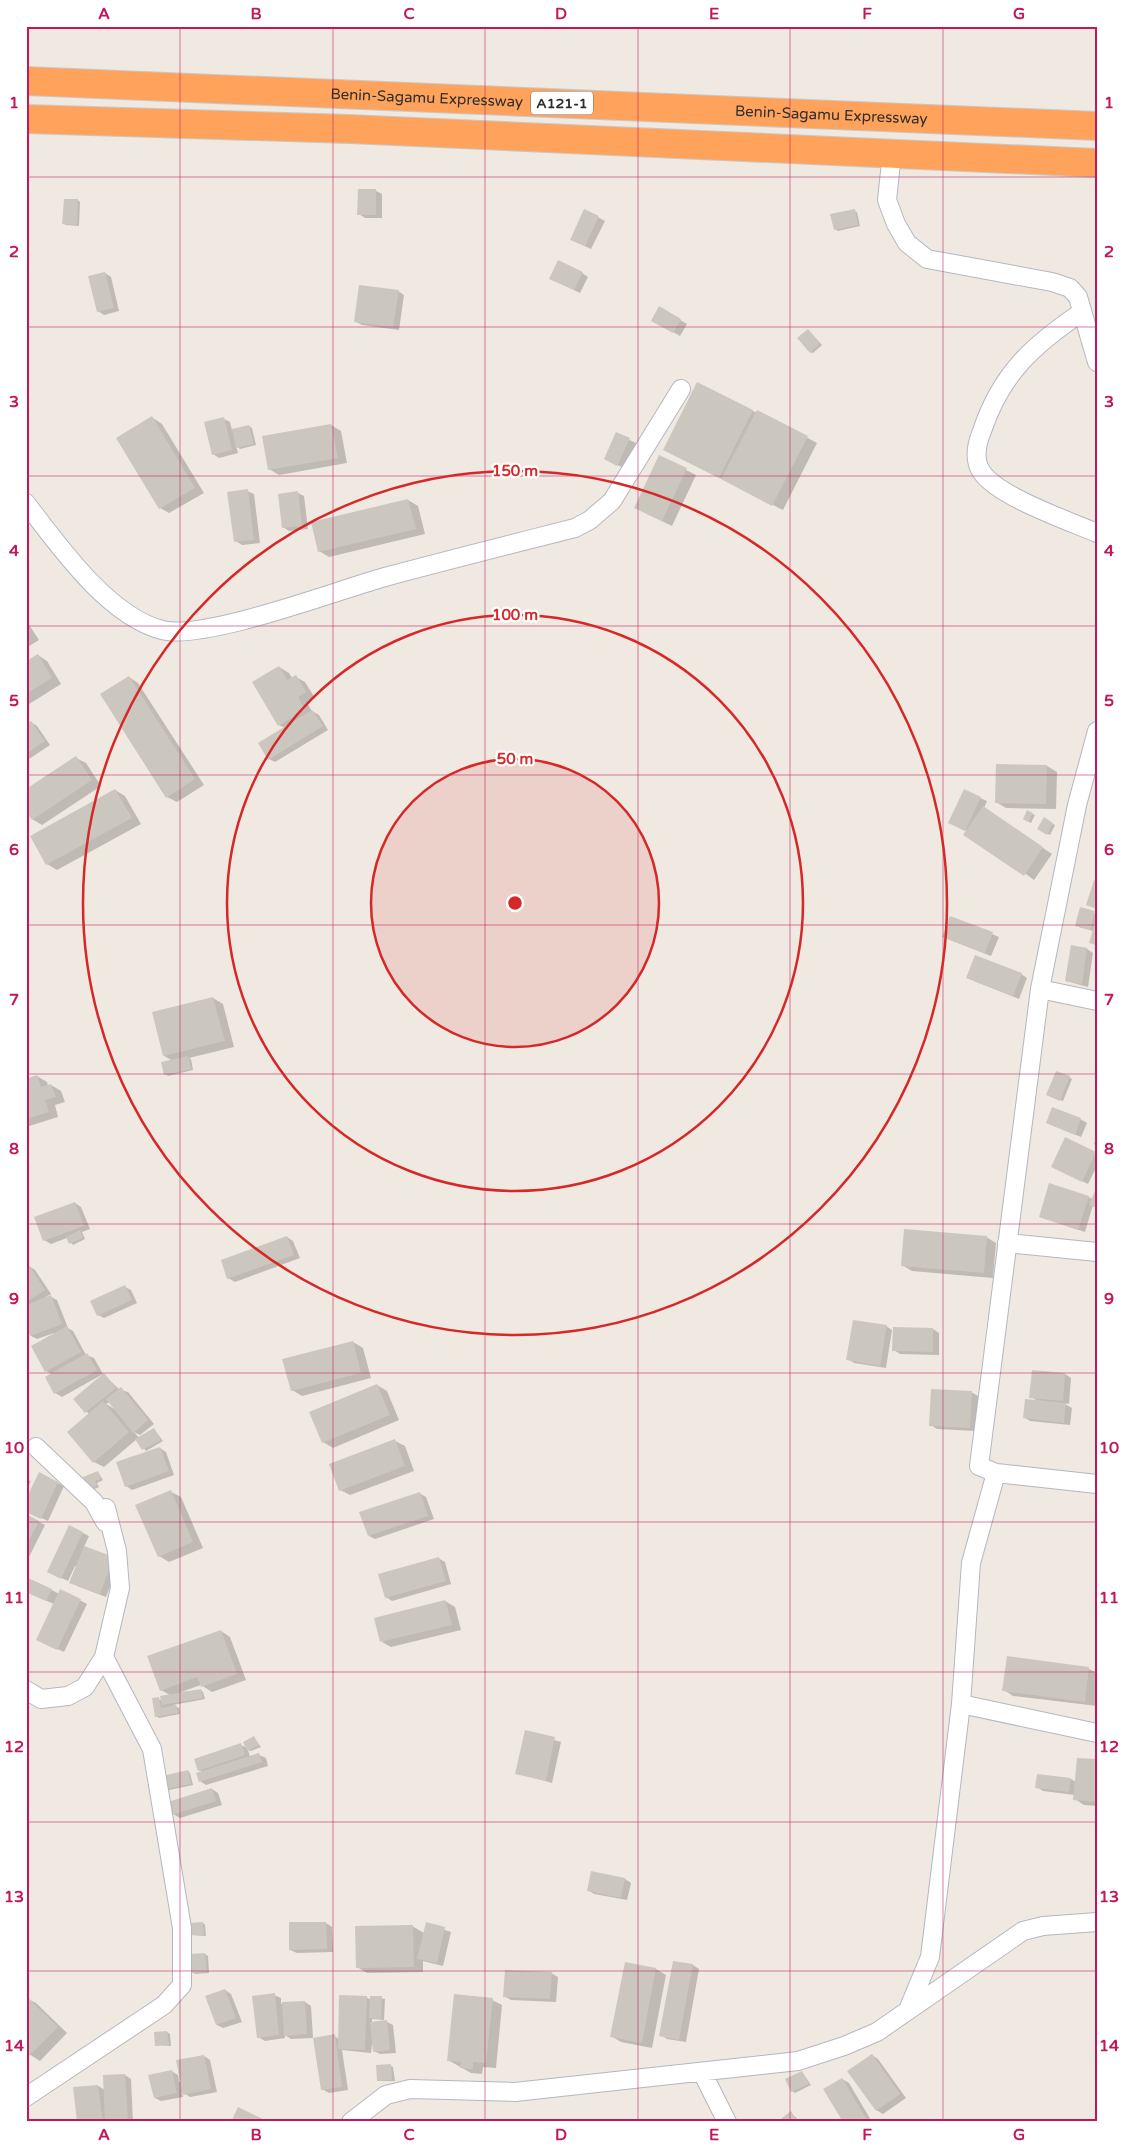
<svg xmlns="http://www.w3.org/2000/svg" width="1123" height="2148" font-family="'Varela Round',sans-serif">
<rect width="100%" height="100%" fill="#efe9e1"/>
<!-- shadow -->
<path fill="#0003" fill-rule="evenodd" d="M376 191 382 194V218H365L359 214Z
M78 200 80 202 79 226 66 225 64 224Z
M584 210 605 221 591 249 578 243Z
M854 211 857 212 860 226 838 231 835 229Z
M105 273 111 277 119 311 104 315 98 311Z
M582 273 588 277 580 293 557 282Z
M398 291 404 295 399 330 362 325 355 321Z
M660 308 687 324 680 336 652 320Z
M808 330 822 345 813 353 810 352Z
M697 384 757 413 758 411 817 443 783 510 674 455Z
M153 418 162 424 204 493 169 513 160 508Z
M224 419 230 422 232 430 249 426 252 428 256 445 240 449 236 446 238 453 219 458 213 454Z
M331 425 341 431 347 463 279 475 269 469 263 437Z
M617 434 636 443 624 468 611 462Z
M660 457 696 475 672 526 645 513Z
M247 491 254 494 260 543 242 545 236 541Z
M298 493 304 496 308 529 289 531 283 527Z
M408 500 418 506 425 534 329 557 319 551Z
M26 620 39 640 26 648Z
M38 655 47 661 61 684 26 706V662Z
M279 667 289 673 292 678 296 677 305 682 315 698 307 703 312 711 319 715 328 730 275 762 269 759 285 728 279 725Z
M129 677 138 683 204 785 177 802 167 797Z
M31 722 37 726 50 745 26 761V726Z
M76 758 86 763 101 786 42 825 32 819Z
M1047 766 1057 772 1056 809 1006 808 996 802Z
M115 790 125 796 141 824 57 870 47 864Z
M980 798 987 801 984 808 1052 854 1034 880 967 831 956 826Z
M1028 812 1035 815 1031 823 1024 819Z
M1044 819 1055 825 1050 835 1039 829Z
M1081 909 1097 914V946L1090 942 1093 931 1079 927Z
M992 934 999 937 991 956 950 940Z
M1072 947 1087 949 1093 953 1088 987 1066 981Z
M1021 974 1027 978 1019 999 974 981Z
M213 998 223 1004 234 1047 189 1058 191 1059 193 1070 168 1076 165 1074 173 1061 164 1056Z
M37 1076 47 1082 48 1086 51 1085 61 1091 65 1102 55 1105 58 1117 26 1127V1080Z
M1069 1077 1072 1079 1063 1101 1050 1096Z
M1080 1119 1087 1123 1081 1137 1047 1123Z
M1097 1137V1146L1094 1144Z
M1065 1139 1097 1154V1166L1088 1184 1059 1170Z
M1088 1197 1093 1199V1205L1085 1232 1040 1217Z
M75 1203 81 1207 90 1229 82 1232 85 1239 73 1245 67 1238 51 1244 44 1240Z
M287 1237 293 1241 300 1258 235 1282 228 1278Z
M986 1237 996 1243 993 1278 912 1271 902 1265Z
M29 1266 35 1270 51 1294 44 1298 51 1297 57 1300 68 1328 73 1331 86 1355 94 1358 103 1374 62 1397 55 1393 52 1374 46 1371 54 1333 37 1339 31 1336 26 1324V1268Z
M125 1287 131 1290 137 1303 104 1318 98 1315Z
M886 1326 892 1330 886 1368 854 1363 848 1359Z
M933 1329 939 1333V1355L900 1354 894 1350Z
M353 1342 363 1348 371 1378 302 1396 292 1390Z
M1033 1371 1065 1374 1071 1378 1069 1404 1063 1403 1072 1408 1070 1425 1030 1421 1024 1417 1038 1401 1031 1397Z
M104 1375 120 1390 128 1392 154 1424 140 1435 134 1432 139 1438 154 1429 163 1441 146 1451 137 1439 104 1467 94 1462 89 1414 75 1399ZM110 1402 116 1410 106 1404Z
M377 1385 387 1391 399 1420 333 1448 323 1442 311 1413Z
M971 1392 978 1396 976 1431 937 1429 931 1425Z
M395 1441 405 1446 414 1471 350 1495 340 1490Z
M160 1448 166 1452 174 1475 132 1490 126 1486Z
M98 1472 103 1480 97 1483 99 1487 92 1490 89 1489Z
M40 1474 64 1486 48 1521 26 1511Z
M26 1479 31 1481 26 1491Z
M171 1492 181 1497 203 1548 169 1562 159 1556Z
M419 1493 426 1497 434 1519 375 1539 369 1536Z
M26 1516 45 1525 29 1557 26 1555Z
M69 1526 89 1536 84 1547 120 1562 106 1597 77 1586V1566H75L68 1581 55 1575Z
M438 1558 445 1562 451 1584 392 1601 386 1597Z
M52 1590 59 1594 61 1590 87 1604 64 1652 44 1643 54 1604 26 1592Z
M445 1601 455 1607 461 1630 391 1647 382 1642Z
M221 1631 230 1637 246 1680 212 1692 201 1685 181 1692 201 1690 203 1692 205 1699 173 1705 179 1708 180 1714 159 1718 156 1716 154 1699 162 1700 170 1695 161 1690Z
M1008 1657 1089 1669 1097 1673V1706L1013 1696 1004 1690Z
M526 1732 561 1742 552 1783 517 1773Z
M254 1738 261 1747 251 1751 248 1750 250 1757 259 1755 266 1758 268 1766 206 1785 200 1781 203 1772 199 1770 241 1745 247 1748Z
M1097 1761V1806L1084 1805 1075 1799V1795L1043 1791 1037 1787 1071 1779 1076 1782Z
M188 1771 190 1773 193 1785 169 1790 167 1789Z
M212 1789 218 1793 222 1805 180 1818 173 1814Z
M625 1879 631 1883 627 1900 594 1894 588 1890Z
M203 1923 205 1925 206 1936 191 1935Z
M326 1923 332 1927 333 1952 297 1953 290 1950Z
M427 1924 451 1932 443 1966 423 1961V1972L367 1973 357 1967 412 1926 424 1933Z
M205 1954 208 1956 209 1973 195 1974 193 1972Z
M674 1962 693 1965 699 1969 686 2042 667 2039 661 2035Z
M626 1964 656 1969 666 1975 652 2048 621 2042 611 2036Z
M551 1973 558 1977 556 2002 511 2000 504 1996Z
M225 1990 231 1994 242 2022 223 2028 217 2025 207 1997Z
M274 1995 281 1998V2004L305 2002 311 2006 313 2038 291 2039 285 2035V2038L265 2041 258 2037Z
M366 1997 371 2000V1997L385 1999 384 2020 372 2019V2023L387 2022 393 2025 396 2053 380 2054 374 2051 373 2043 372 2044 371 2053 342 2050 348 2090 329 2093 322 2089 334 2036 339 2039Z
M26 1998 36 2003 67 2033 40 2061 26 2052Z
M492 2000 502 2005 496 2068 483 2067 482 2074 471 2073 448 2060Z
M167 2032 170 2034 171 2046 156 2045Z
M872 2055 878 2059 906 2098 883 2114 876 2110Z
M204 2056 210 2060 217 2092 190 2097 182 2092 183 2097 161 2101 155 2098 171 2071 178 2075 179 2082H182Z
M391 2066 393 2067 395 2081H378Z
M802 2072 811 2085 795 2093 792 2091Z
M125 2075 131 2079 133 2122H79L98 2086 105 2090Z
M842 2079 849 2083 872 2122H844Z
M791 2113 801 2122H779Z"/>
<!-- building -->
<path fill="#cbc7bf" d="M358 189H376V215H357Z
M64 199H78L77 225 62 224Z
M584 209 599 216 585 246 570 240Z
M855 209 858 225 834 230 830 214Z
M558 260 583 272 574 290 549 279Z
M105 272 114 308 97 312 88 276Z
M359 285 399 290 393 327 354 322Z
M659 306 681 319 673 333 651 321Z
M808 329 820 343 810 353 797 338Z
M697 382 753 410 719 478 663 450Z
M757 410 808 436 772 506 721 479Z
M152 416 195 488 159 509 116 438Z
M224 417 232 450 212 455 204 422Z
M331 424 338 458 268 470 262 436Z
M249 425 254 444 236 448 232 429Z
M616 432 630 438 617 466 604 459Z
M659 455 687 468 662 521 634 508Z
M248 489 254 540 234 542 227 492Z
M298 491 302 526 282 528 278 494Z
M408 499 416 529 318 552 311 522Z
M38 654 52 678 26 694V661Z
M279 666 287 680 296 675 306 692 298 697 305 710 278 726 252 682Z
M129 676 195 779 166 798 100 694Z
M312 710 323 726 268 760 258 743Z
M31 721 45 741 26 754V724Z
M76 756 92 780 32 820 26 812V789Z
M996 764 1047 765 1046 804 995 803Z
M115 789 132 818 46 865 30 836Z
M964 789 981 797 965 831 948 823Z
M983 806 1043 847 1024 876 963 835Z
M1027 810 1033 813 1028 822 1023 819Z
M1044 817 1053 823 1047 835 1037 829Z
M1094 880 1097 881V909L1086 905Z
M1080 907 1095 911 1090 930 1075 926Z
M1097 915V945L1089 943Z
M950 916 993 932 985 953 942 937Z
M1071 945 1087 948 1082 984 1065 981Z
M975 955 1022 973 1013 996 966 978Z
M213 997 225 1041 163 1056 152 1012Z
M188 1056 191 1069 164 1075 161 1062Z
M1056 1071 1070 1076 1060 1101 1046 1095Z
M37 1075 41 1087 51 1084 56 1097 45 1100 49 1112 26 1119V1079Z
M1052 1107 1081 1118 1075 1135 1046 1123Z
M1065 1137 1096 1152 1082 1182 1051 1167Z
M1049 1183 1089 1196 1078 1230 1039 1217Z
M1097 1186V1208L1089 1205Z
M75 1202 84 1226 43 1241 34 1217Z
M904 1229 987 1236 984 1273 901 1266Z
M80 1230 83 1238 69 1244 66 1237Z
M287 1236 294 1255 227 1279 221 1260Z
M29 1265 45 1290 26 1302V1266Z
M125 1285 132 1300 97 1316 90 1301Z
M51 1295 62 1324 30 1336 26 1328V1305Z
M853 1320 887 1325 880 1366 846 1360Z
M67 1326 81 1352 45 1372 31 1346Z
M893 1327 933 1328V1352L892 1351Z
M353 1341 361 1373 291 1391 282 1359Z
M87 1353 97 1370 54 1394 45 1377Z
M1032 1370 1065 1373 1063 1401 1029 1398Z
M104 1373 116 1388 85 1413 73 1399Z
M377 1384 390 1415 322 1443 309 1412Z
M121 1387 148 1420 133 1433 106 1399Z
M931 1389 972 1391 970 1428 929 1426Z
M1025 1399 1066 1403 1064 1423 1023 1418Z
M103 1401 129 1432 93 1463 67 1432Z
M154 1428 161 1440 142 1450 135 1439Z
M395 1439 405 1466 339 1491 329 1464Z
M160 1447 169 1471 125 1487 116 1462Z
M98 1471 101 1479 95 1481 97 1486 88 1490 83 1477Z
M39 1472 58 1482 41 1519 26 1512V1499Z
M171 1490 193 1542 158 1557 135 1505Z
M420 1492 428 1516 368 1536 359 1512Z
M26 1514 39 1521 26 1546Z
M69 1525 83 1532 61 1579 47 1572Z
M84 1546 114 1557 100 1594 69 1583Z
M439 1557 446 1581 385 1598 378 1574Z
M26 1577 52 1589 46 1601 26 1592Z
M60 1589 81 1599 57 1650 36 1640Z
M445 1600 452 1625 380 1642 374 1618Z
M221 1630 237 1674 201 1687 197 1677 160 1691 147 1656Z
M1007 1656 1089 1667 1085 1702 1002 1691Z
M201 1689 203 1698 162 1705 160 1696Z
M159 1697 161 1708 176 1705 178 1713 155 1717 152 1698Z
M525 1730 555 1737 546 1781 515 1774Z
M254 1736 259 1745 247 1751 243 1742Z
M241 1743 245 1755 198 1771 194 1759Z
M259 1753 262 1762 199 1782 196 1773Z
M1077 1758 1097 1759V1802L1073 1800Z
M188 1770 191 1784 166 1789 162 1776Z
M1037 1774 1071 1778 1069 1792 1035 1788Z
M212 1788 216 1801 172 1815 168 1802Z
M591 1871 625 1878 621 1898 587 1891Z
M203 1922 204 1935H190L189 1923Z
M289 1922H326L327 1949 289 1950Z
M426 1922 445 1927 437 1963 417 1959Z
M413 1925 414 1967 356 1968 355 1926Z
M205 1953 207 1972 191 1973 190 1954Z
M673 1961 693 1964 679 2040 659 2036Z
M625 1962 656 1968 642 2043 610 2037Z
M505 1970 552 1972 550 1999 503 1997Z
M225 1989 236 2018 216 2025 205 1996Z
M275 1993 279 2035 257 2038 252 1996Z
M454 1994 493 1998 486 2063 473 2062V2069L460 2068 461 2062 447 2061Z
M339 1995 367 1996 365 2050 338 2049Z
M26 1996 58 2027 29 2056 26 2053Z
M370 1996H382L381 2019 369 2018Z
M305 2001 307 2034 284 2036 282 2002Z
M387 2020 390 2050 373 2052 370 2022Z
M167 2031 169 2045 155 2046 154 2032Z
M335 2034 342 2087 321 2090 313 2038Z
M872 2054 900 2094 876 2111 847 2071Z
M204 2055 211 2089 183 2095 176 2060Z
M391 2064 392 2080 377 2081 376 2065Z
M172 2070 177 2093 154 2098 148 2075Z
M802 2071 809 2084 791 2092 785 2079Z
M125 2074 128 2122H105L103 2075Z
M842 2078 868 2122H843L823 2089Z
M98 2085 103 2122H77L73 2087Z
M238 2107 269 2122H231Z
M791 2111 798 2122H777Z"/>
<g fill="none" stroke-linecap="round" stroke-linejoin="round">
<!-- street casing -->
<g stroke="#b4b7c1" stroke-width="20">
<path id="street" d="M892 153 887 200 896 224 907 243 927 259 1052 282 1070 288 1078 297 1097 362
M1082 312C1033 345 1001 374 982 431 977 443 973 458 981 471 996 496 1069 521 1097 533
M26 503C59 546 108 616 162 630 204 641 338 590 385 577 448 560 512 544 575 528L590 520 612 501 681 389
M1097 731 1077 805 1040 989 979 1466 996 1473 1097 1484
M1040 989 1097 1001
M1007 1243 1097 1252
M36 1447 94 1502 105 1522
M26 1690 41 1699 68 1696 85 1687 104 1657 120 1588 117 1551 106 1508
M961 1704 1097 1733
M908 2010 930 1957 961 1704 971 1563 996 1473
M702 2072 727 2122
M26 2097 164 2005 182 1985V1928L152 1749 104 1657
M351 2122 386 2095 410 2089 515 2092 798 2061 844 2046 877 2032 1023 1931 1043 1926 1097 1922"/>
</g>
<!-- highway casing -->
<g stroke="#c9c9c9" stroke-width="30">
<g id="highway">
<path id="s1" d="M26 81 1097 126"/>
<path d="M26 119 349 129 1097 163"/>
</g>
</g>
<!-- street -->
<use href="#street" stroke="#fff" stroke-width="18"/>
<!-- highway -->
<use href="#highway" stroke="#ffa35c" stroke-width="28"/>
</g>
<!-- grid -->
<path fill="none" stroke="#c2185b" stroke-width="1" stroke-opacity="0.55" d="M180 26V2122M333 26V2122M485 26V2122M638 26V2122M790 26V2122M943 26V2122M26 177H1097M26 327H1097M26 476H1097M26 626H1097M26 775H1097M26 925H1097M26 1074H1097M26 1224H1097M26 1373H1097M26 1522H1097M26 1672H1097M26 1822H1097M26 1971H1097"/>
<!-- distance rings -->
<circle cx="515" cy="903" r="144" fill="#d62828" fill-opacity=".12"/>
<g fill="none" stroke="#d62828" stroke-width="2.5">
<circle cx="515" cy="903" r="144"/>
<circle cx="515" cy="903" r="288"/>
<circle cx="515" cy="903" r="432"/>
</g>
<g text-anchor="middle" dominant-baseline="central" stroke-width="4.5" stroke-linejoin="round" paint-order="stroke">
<!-- shield labels -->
<rect fill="#fff" stroke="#6d6d6d" stroke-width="1" x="531" y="91.5" width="62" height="23" rx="4"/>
<g font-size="14" font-weight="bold" fill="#2e2e2e">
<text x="562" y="103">A121-1</text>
</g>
<!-- street labels -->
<g font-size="15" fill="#2e2e2e" stroke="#fff">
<text stroke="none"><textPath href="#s1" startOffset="401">Benin-Sagamu Expressway</textPath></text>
<text stroke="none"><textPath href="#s1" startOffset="806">Benin-Sagamu Expressway</textPath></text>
</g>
</g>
<circle cx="515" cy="903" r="8" fill="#d62828" stroke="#fff" stroke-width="2.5"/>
<g font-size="15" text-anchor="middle" font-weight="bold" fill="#d62828" stroke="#fff" stroke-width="4.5" stroke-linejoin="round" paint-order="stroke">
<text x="515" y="476">150 m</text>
<text x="515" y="620">100 m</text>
<text x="515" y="764">50 m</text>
</g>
<!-- border -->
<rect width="1123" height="2148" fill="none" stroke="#ffffff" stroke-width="55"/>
<rect x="28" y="28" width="1068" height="2092" fill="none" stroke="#c2185b" stroke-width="2"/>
<g font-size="16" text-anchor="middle" font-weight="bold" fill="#c2185b">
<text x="104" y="19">A</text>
<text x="256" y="19">B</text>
<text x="409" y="19">C</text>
<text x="561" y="19">D</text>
<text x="714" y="19">E</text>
<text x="867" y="19">F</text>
<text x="1019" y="19">G</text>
<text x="14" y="108">1</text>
<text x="1109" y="108">1</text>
<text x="14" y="257">2</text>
<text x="1109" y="257">2</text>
<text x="14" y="407">3</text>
<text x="1109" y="407">3</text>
<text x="14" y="556">4</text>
<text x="1109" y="556">4</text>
<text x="14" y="706">5</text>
<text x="1109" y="706">5</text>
<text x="14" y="855">6</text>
<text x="1109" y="855">6</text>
<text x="14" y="1005">7</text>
<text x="1109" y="1005">7</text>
<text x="14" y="1154">8</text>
<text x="1109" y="1154">8</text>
<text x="14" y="1304">9</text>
<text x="1109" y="1304">9</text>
<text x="14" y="1453">10</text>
<text x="1109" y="1453">10</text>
<text x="14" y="1603">11</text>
<text x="1109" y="1603">11</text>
<text x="14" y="1752">12</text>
<text x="1109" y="1752">12</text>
<text x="14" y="1902">13</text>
<text x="1109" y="1902">13</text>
<text x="14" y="2051">14</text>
<text x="1109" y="2051">14</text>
<text x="104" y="2140">A</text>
<text x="256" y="2140">B</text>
<text x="409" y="2140">C</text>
<text x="561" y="2140">D</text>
<text x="714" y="2140">E</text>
<text x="867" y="2140">F</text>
<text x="1019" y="2140">G</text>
</g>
</svg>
